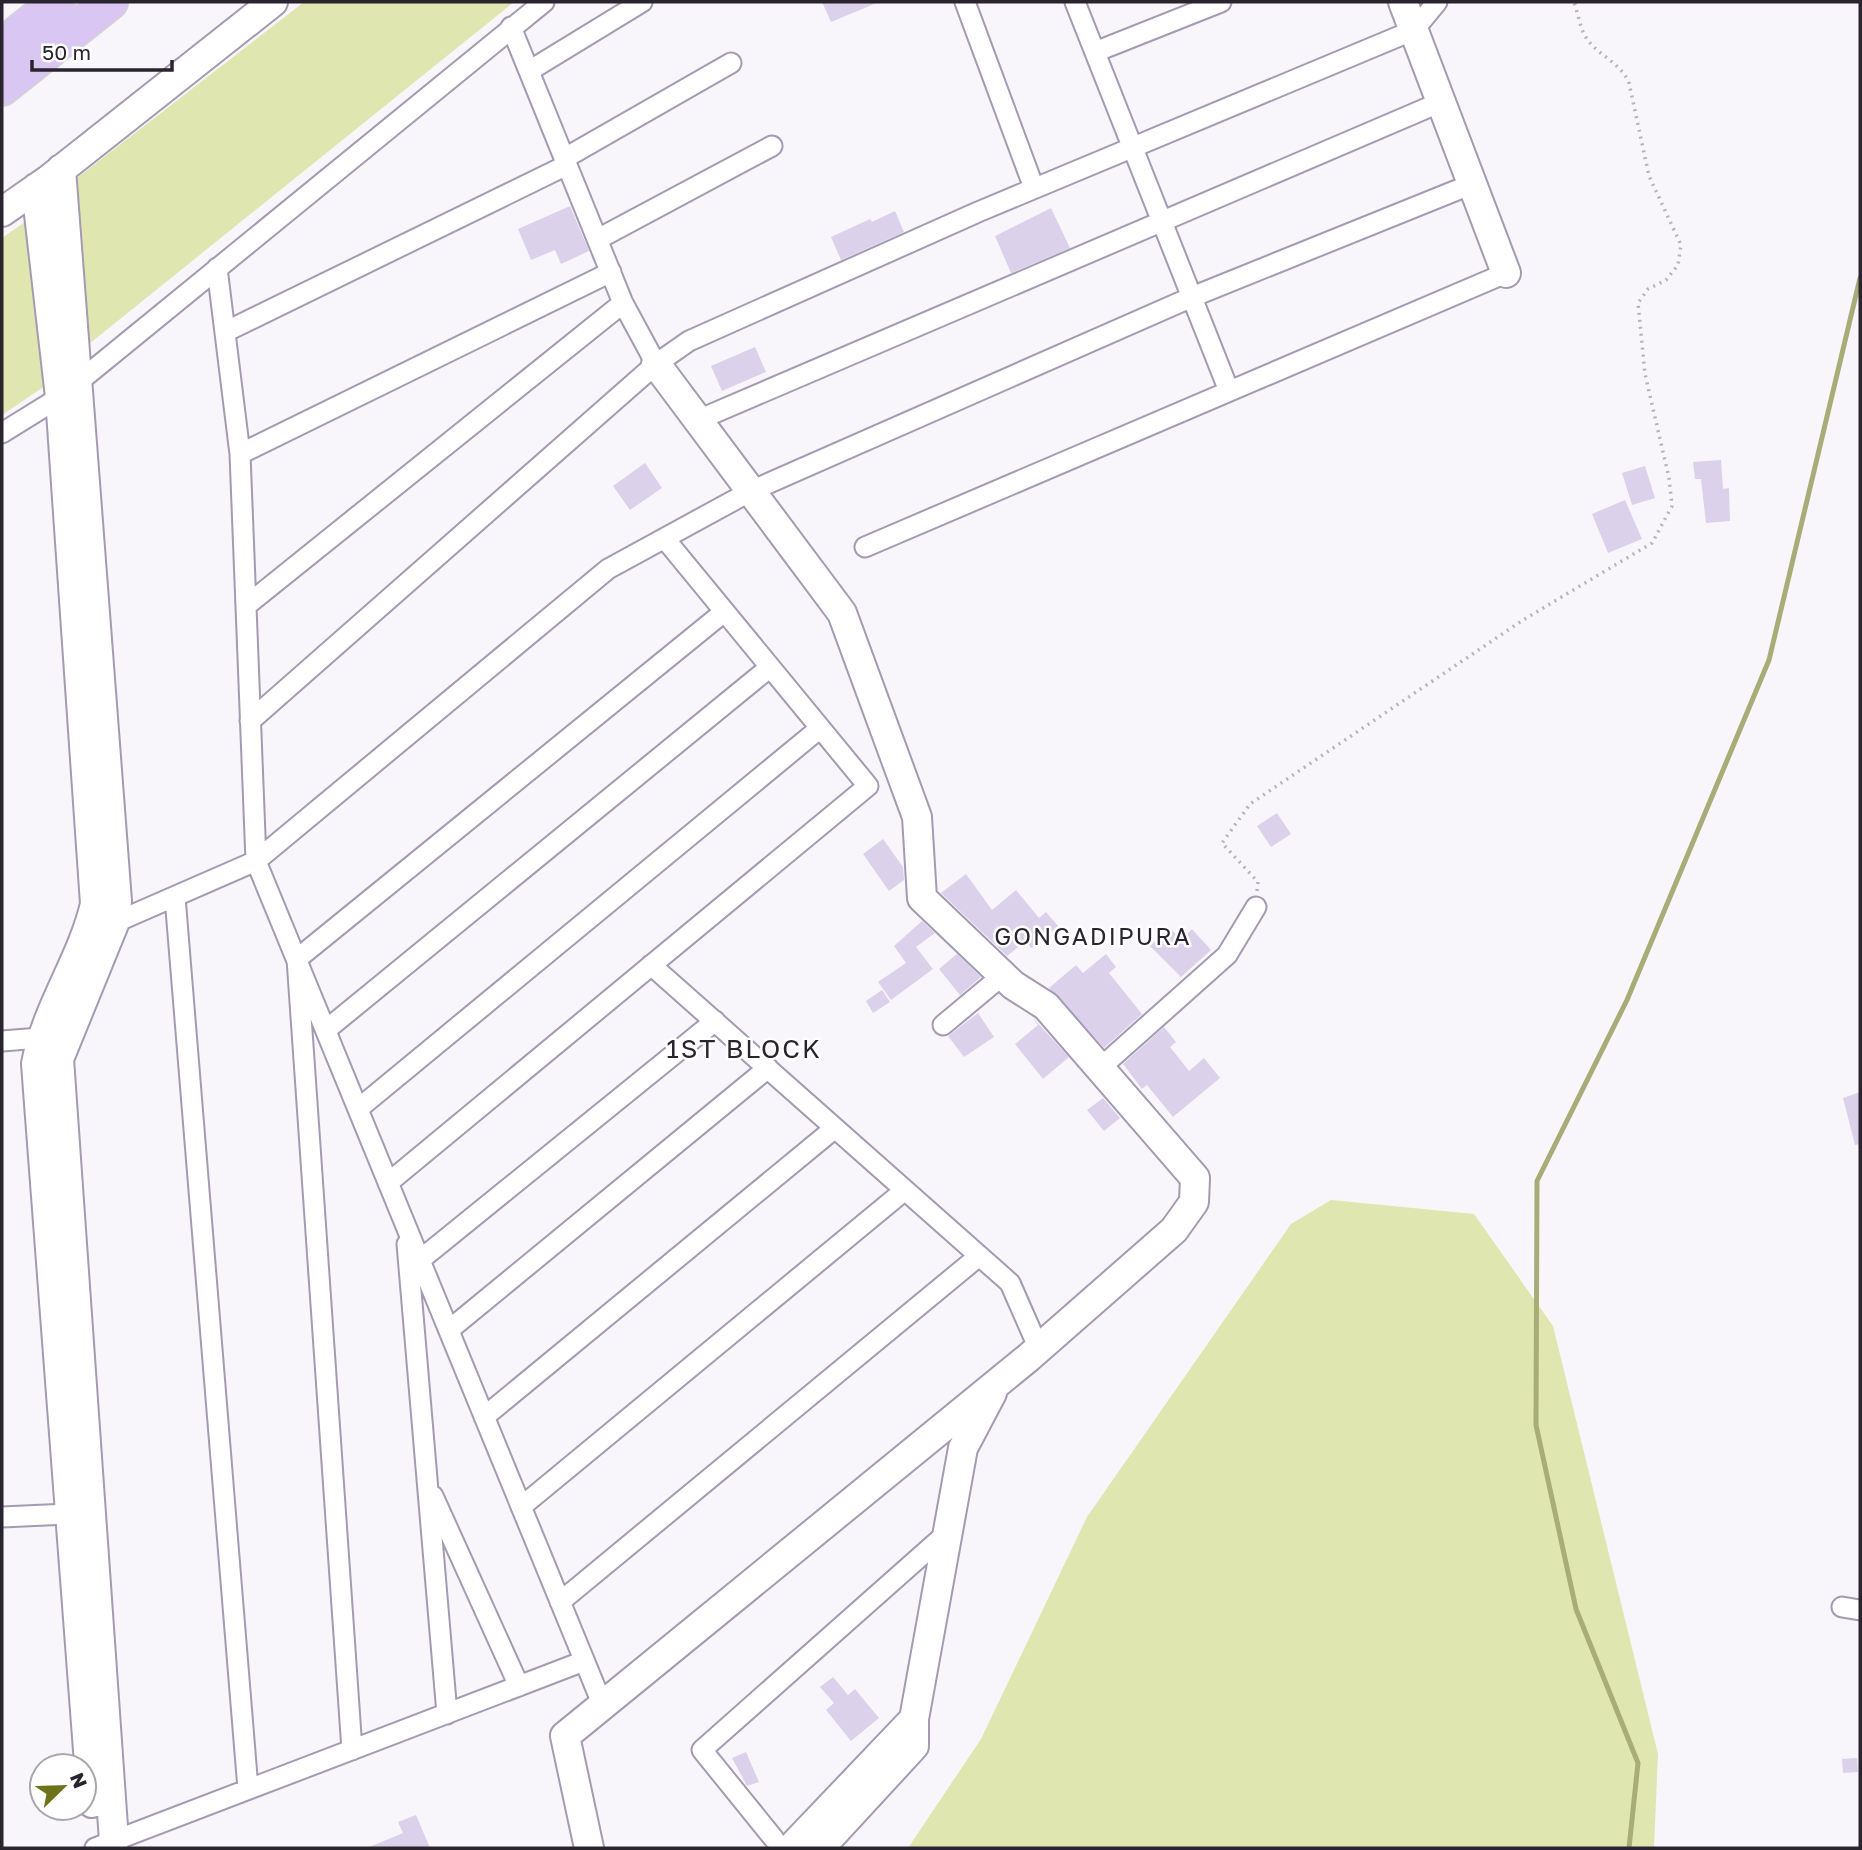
<svg xmlns="http://www.w3.org/2000/svg" width="1862" height="1850" font-family="'Golos Text',sans-serif">
<rect width="100%" height="100%" fill="#f8f6fb"/>
<!-- green -->
<path fill="#e0e6b0" d="M304 2H514L89 344 77 178Z
M28 220 45 386 2 415V238Z
M1331 1200 1474 1214 1553 1326 1658 1754 1654 1848H908L981 1739 1087 1517 1291 1224Z"/>
<g fill="none" stroke-linecap="round" stroke-linejoin="round">
<!-- stream -->
<path stroke="#a8ad78" stroke-width="5" d="M1629 1848 1638 1763 1576 1609 1536 1425 1537 1181 1627 1000 1769 660 1860 278"/>
</g>
<!-- building -->
<path fill="#dbd1ea" d="M822 2H879L831 22Z
M570 206 589 251 561 264 555 250 531 260 518 229Z
M1051 208 1070 248 1011 273 995 236Z
M895 211 904 232 841 260 831 237 870 219 872 222Z
M755 347 766 372 722 391 711 366Z
M1721 460 1723 489 1729 488 1730 521 1706 523 1701 479H1695L1693 462Z
M645 463 662 488 630 510 613 486Z
M1645 466 1655 498 1632 505 1622 473Z
M1625 500 1642 539 1608 553 1592 514Z
M1277 813 1291 834 1271 847 1257 826Z
M883 839 903 867 904 880 889 891 863 854Z
M966 874 992 910 1016 890 1039 918 1046 912 1058 926 1031 948 1026 941 1007 956 941 893Z
M922 921 935 933 916 947 933 969 891 1000 878 982 906 963 894 946Z
M1169 927 1181 940 1192 929 1211 950 1181 977 1150 946Z
M957 954 981 977 960 995 939 969Z
M1106 954 1116 967 1109 973 1142 1014 1104 1048 1049 988 1076 965 1083 973Z
M882 990 890 1002 873 1013 866 1001Z
M978 1013 994 1037 964 1057 948 1036Z
M1032 1017 1069 1057 1043 1079 1015 1044 1038 1025Z
M1164 1027 1176 1042 1170 1047 1189 1071 1204 1058 1220 1078 1173 1117 1147 1085 1142 1089 1123 1064Z
M1860 1092V1144L1855 1145 1843 1098Z
M1103 1098 1120 1118 1104 1131 1087 1110Z
M833 1677 848 1695 855 1689 879 1718 851 1741 826 1710 834 1703 820 1687Z
M746 1752 759 1782 747 1786 732 1758Z
M1857 1758 1858 1772 1843 1773 1842 1759Z
M416 1815 430 1848H367L403 1833 398 1822Z"/>
<g fill="none" stroke-linecap="round" stroke-linejoin="round">
<!-- street casing -->
<g stroke="#a49ab2" stroke-width="23">
<path id="street" d="M965 2 1034 188
M1075 2 1229 391
M511 27 623 303 656 364
M1095 52 1221 2
M529 71 642 2
M565 158 731 63
M598 239 772 146
M217 268 240 454 256 861 603 1706
M225 332 567 165
M698 420 1441 102
M2 433 60 397 544 2
M240 454 611 272
M865 547 1506 273
M247 605 623 303
M250 721 656 364 689 341 978 212 1414 30 1437 2
M175 897 248 1789
M107 926 256 861 608 569 751 491 1192 297 1472 184
M651 965 1010 1283 1039 1349
M943 1025 1003 975
M326 1030 769 668
M2 1041 40 1038
M1099 1069 1227 955 1256 907
M358 1109 819 729
M388 1183 868 786 665 539
M407 1244 447 1714
M420 1260 715 1021
M449 1330 768 1068
M484 1417 835 1128
M433 1496 519 1686
M521 1507 905 1190
M2 1517 68 1514
M560 1602 979 1256
M1842 1607 1860 1610
M352 1750 297 959 724 612
M774 1839 702 1750 948 1532
M95 1848 584 1661"/>
</g>
<!-- secondary casing -->
<g stroke="#a49ab2" stroke-width="32">
<path id="secondary" d="M1403 2 1506 273
M61 169 117 901 114 924 59 1059 114 1841
M36 188 60 397 95 904C82 960 46 1008 36 1064L92 1803
M2 212 48 180 273 2
M589 1848 565 1736 1028 1358 1174 1230 1194 1202 1195 1178 1046 1006 1013 985 922 898 917 817 842 613 656 364
M791 1848 914 1719
M820 1848 914 1746V1719L963 1448 992 1393"/>
</g>
<!-- highway casing -->
<g stroke="#d4d3d5" stroke-width="38">
<path id="highway" d="M2 46 57 2
M2 88 110 2"/>
</g>
<!-- path -->
<path stroke="#b6b3b9" stroke-width="3.5" stroke-dasharray="2 5" stroke-linecap="butt" d="M1257 891 1258 882 1222 843 1250 804 1523 620 1652 543 1672 506 1669 478 1645 374 1638 303 1648 289 1666 280 1678 265 1681 245 1649 176 1629 83C1620 62 1600 57 1587 39 1580 29 1578 13 1574 2"/>
<!-- street -->
<use href="#street" stroke="#fff" stroke-width="19"/>
<!-- secondary -->
<use href="#secondary" stroke="#fff" stroke-width="28"/>
<!-- highway -->
<use href="#highway" stroke="#d9c6f2" stroke-width="35"/>
</g>
<g text-anchor="middle" dominant-baseline="central" stroke-width="5" stroke-linejoin="round" paint-order="stroke">
<!-- neighbourhood labels -->
<g font-size="24" letter-spacing="2" fill="#29242e" stroke="#fff">
<text x="1093" y="935">GONGADIPURA</text>
</g>
<!-- quarter labels -->
<g font-size="26" letter-spacing="2" fill="#29242e" stroke="#fff">
<text x="744" y="1048">1ST BLOCK</text>
</g>
</g>
<!-- border -->
<rect width="1862" height="1850" fill="none" stroke="#29242e" stroke-width="7"/>
<!-- north arrow -->
<g transform="translate(63 1787) rotate(67)"><circle r="33" fill="#ffffff" stroke="#a9a7ab" stroke-width="2"/>
<path d="M0-5L12 26L0 18L-12 26Z" fill="#6e731b"/>
<text y="-10" font-size="19" font-weight="bold" text-anchor="middle" fill="#29242e">N</text>
</g>
<!-- scale -->
<path d="M32 60v10h140v-10" fill="none" stroke="#29242e" stroke-width="3.5"/>
<text x="42" y="60" font-size="21" fill="#29242e" stroke="#ffffff" stroke-width="5" paint-order="stroke">50 m</text>
</svg>
